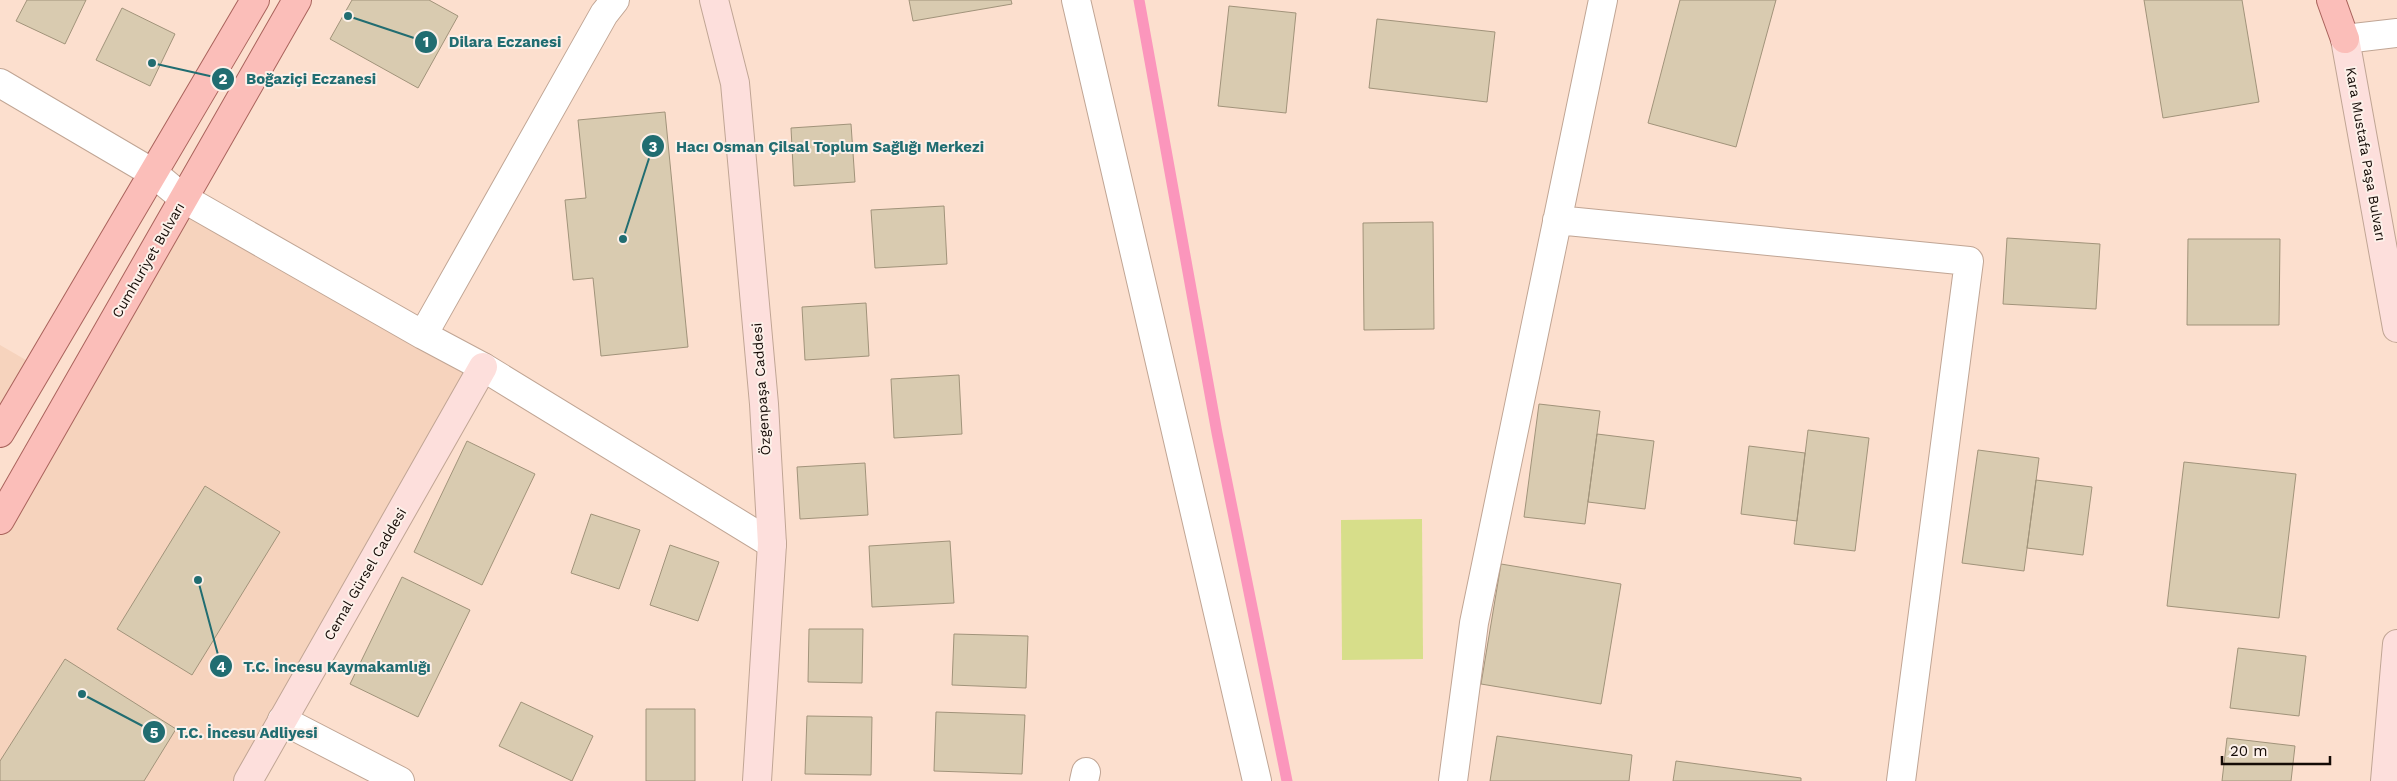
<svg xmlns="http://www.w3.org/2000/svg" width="2397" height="781" font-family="'Work Sans',sans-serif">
<rect width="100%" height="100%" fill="#fcdfce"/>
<!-- built -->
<path fill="#f6d3bd" d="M183 198 483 367 248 781H0V520Z
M0 345 38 367 0 433Z"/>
<!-- green -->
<path fill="#d7de8a" d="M1422 519 1423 659 1342 660 1341 520Z"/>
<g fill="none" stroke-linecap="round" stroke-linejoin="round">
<!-- stream -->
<path stroke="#fb96bc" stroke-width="11" d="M1139 0 1217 433 1287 781"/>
</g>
<!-- building -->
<path fill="#d9cbb0" stroke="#a1937a" d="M27 0H86L65 44 16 21Z
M352 0H429L458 16 418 88 330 39Z
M909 0H1011L1012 4 913 21Z
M1680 0H1776L1736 147 1648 123Z
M2144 0H2242L2259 102 2163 118Z
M1229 6 1296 13 1286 113 1218 106Z
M122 8 175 34 150 86 96 60Z
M1377 19 1495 32 1487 102 1369 88Z
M665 112 688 347 601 356 593 278 573 280 565 200 586 198 578 120Z
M851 124 855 182 794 186 791 128Z
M944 206 947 264 875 268 871 210Z
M1433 222 1434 329 1364 330 1363 223Z
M2007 238 2100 244 2096 309 2003 304Z
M2188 239H2280L2279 325H2187Z
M866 303 869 356 805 360 802 307Z
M959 375 962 434 894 438 891 379Z
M1539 404 1600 411 1585 524 1524 517Z
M1808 430 1869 438 1855 551 1794 544Z
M1597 434 1654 441 1645 509 1588 502Z
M467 441 535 474 482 585 414 552Z
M1749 446 1805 453 1797 521 1741 514Z
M1978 450 2039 458 2024 571 1962 563Z
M2184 462 2296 474 2279 618 2167 606Z
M865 463 868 515 800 519 797 467Z
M2036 480 2092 487 2083 555 2027 548Z
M205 486 280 532 192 675 117 629Z
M591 514 640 530 619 589 571 573Z
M950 541 954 603 872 607 869 546Z
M670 545 719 562 698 621 650 605Z
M1501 564 1621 584 1601 704 1481 684Z
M402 577 470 610 418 717 350 684Z
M809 629H863L862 683 808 682Z
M954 634 1028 636 1026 688 952 685Z
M2238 648 2306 656 2299 716 2230 708Z
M65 659 176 729 144 781H0V761Z
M521 702 593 736 572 781 499 746Z
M646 709H695V781H646Z
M936 712 1025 715 1022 774 934 771Z
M807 716 872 717 871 775 805 774Z
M1497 736 1632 755 1629 781H1490Z
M2227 738 2295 746 2291 781H2222Z
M1676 761 1801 778V781H1673Z"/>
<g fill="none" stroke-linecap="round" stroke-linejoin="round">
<!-- minor casing -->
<g stroke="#c0a594" stroke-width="30">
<path id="minor" d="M1076 0 1257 781
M2345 39 2397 33
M0 83 153 173 183 198 423 335 483 367 772 544
M1557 220 1969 261 1901 781
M423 335 604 14 615 0
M282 720 400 781
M1084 781 1086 772
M1453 781 1474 623 1603 0"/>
</g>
<!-- secondary casing -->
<g stroke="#c0a594" stroke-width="30">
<path id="secondary" d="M714 0 735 83 764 404 772 544 757 781
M2345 39 2397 328
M248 781 483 367
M2385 781 2397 644"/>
</g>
<!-- primary casing -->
<g stroke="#a9635c" stroke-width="30">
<path id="primary" d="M2331 0 2345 39
M0 433 255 0
M0 520 297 0"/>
</g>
<!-- minor -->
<use href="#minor" stroke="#fff" stroke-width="28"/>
<!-- secondary -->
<use href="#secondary" stroke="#fddfdc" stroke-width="28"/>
<!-- primary -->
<use href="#primary" stroke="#fbbeb9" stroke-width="28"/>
</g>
<g text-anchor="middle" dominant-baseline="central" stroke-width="4" stroke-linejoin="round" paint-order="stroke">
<!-- street labels -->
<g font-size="14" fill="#140b06" stroke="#fcf0e9">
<text transform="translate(2366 154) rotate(80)">Kara Mustafa Paşa Bulvarı</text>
<text transform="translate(148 260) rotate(-60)">Cumhuriyet Bulvarı</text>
<text transform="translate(761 389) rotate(-94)">Özgenpaşa Caddesi</text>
<text transform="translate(365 574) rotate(-60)">Cemal Gürsel Caddesi</text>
</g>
</g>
<!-- callouts -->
<path fill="none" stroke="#216d71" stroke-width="2" d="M348 16L426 42M152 63L223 79M623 239L653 146M198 580L221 666M82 694L154 732"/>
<g fill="#216d71" stroke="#fcf0e9" stroke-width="2">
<circle cx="348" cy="16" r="5"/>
<circle cx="152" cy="63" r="5"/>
<circle cx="623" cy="239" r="5"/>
<circle cx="198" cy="580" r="5"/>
<circle cx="82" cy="694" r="5"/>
<circle cx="426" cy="42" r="12"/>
<circle cx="223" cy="79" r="12"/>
<circle cx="653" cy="146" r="12"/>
<circle cx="221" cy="666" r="12"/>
<circle cx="154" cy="732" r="12"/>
</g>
<g font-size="15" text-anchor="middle" font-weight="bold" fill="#fff">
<text x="426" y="47">1</text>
<text x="223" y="84">2</text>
<text x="653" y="152">3</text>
<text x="221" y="672">4</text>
<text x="154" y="738">5</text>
</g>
<g font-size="15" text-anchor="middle" font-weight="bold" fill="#216d71" stroke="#fcf0e9" stroke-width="4" stroke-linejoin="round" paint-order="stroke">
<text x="505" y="47">Dilara Eczanesi</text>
<text x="311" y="84">Boğaziçi Eczanesi</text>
<text x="830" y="152">Hacı Osman Çilsal Toplum Sağlığı Merkezi</text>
<text x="337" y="672">T.C. İncesu Kaymakamlığı</text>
<text x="247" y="738">T.C. İncesu Adliyesi</text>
</g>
<!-- scale -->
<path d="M2222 756v8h108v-8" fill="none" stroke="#140b06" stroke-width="2.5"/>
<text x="2230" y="756" font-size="15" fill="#140b06" stroke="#fcf0e9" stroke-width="4" paint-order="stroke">20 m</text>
</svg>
